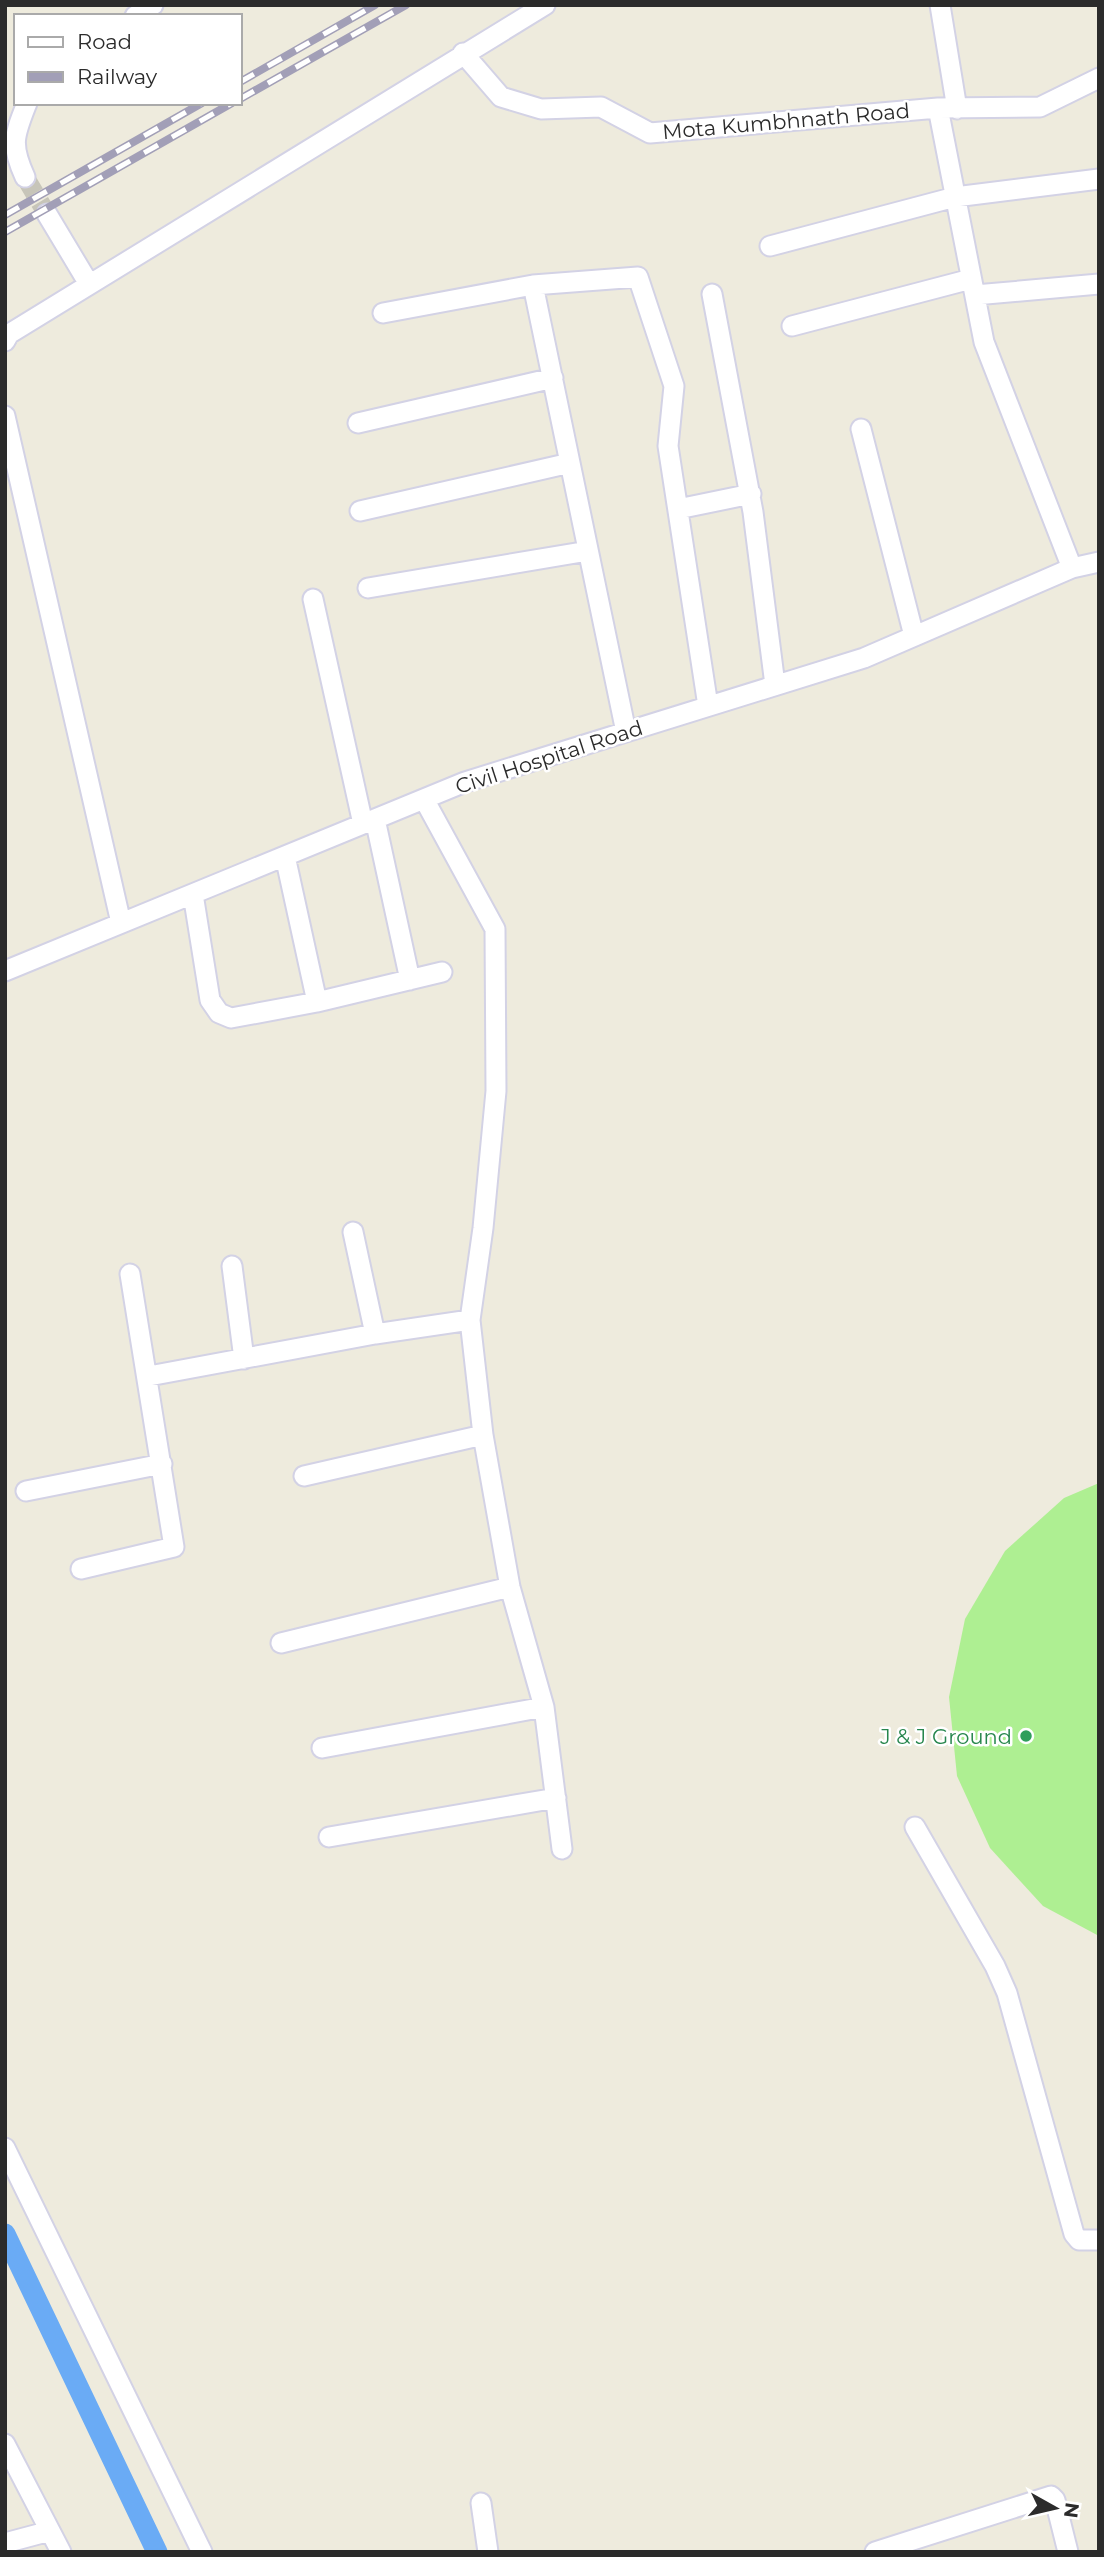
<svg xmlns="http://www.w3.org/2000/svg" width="1104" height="2557" font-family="Montserrat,sans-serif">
<rect width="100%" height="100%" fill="#eeebdd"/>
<!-- pitch -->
<path fill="#aeef92" d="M1099 1483V1936L1043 1906 990 1848 957 1776 949 1697 965 1619 1005 1551 1064 1498Z"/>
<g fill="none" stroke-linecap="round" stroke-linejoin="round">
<!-- canal -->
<path stroke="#6aabf5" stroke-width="21" d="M5 2234 157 2552"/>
<!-- minor-tunnel -->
<path stroke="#c7c5b9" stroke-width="19" stroke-dasharray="19 10" stroke-linecap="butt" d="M25 177 47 214"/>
<!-- minor casing -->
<g stroke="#d3d2e5" stroke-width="23">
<path id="minor" d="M940 5 957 109
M135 16 153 5
M463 53 501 97 541 109 601 107 650 133 938 108 1040 107 1099 78
M938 108 984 342 1072 568
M25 177C10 144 14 136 27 103
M47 214 89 284
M770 246 955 197 1099 179
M533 285 626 732
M712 294 753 512 775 685
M975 295 1099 284
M383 313 533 285 638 277 674 386 668 446 708 706
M792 326 971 279
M5 341 9 334 545 5
M5 416 121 923
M358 423 553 378
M861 429 914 636
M678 509 751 494
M360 511 570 463
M368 588 588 551
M313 599 363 824
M424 799 495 929 496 1091 483 1228 470 1320 483 1435 510 1587 544 1707 562 1849
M375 819 410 980
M285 856 317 1002
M193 894 210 1000 219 1013 231 1018 317 1002 442 972
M5 971 465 782 864 658 1072 568 1099 562
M353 1232 375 1334
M232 1266 244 1359
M149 1376 375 1334 470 1320
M304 1476 483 1435
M26 1491 162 1464
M81 1569 174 1547 130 1274
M281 1643 510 1587
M322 1748 544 1707
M915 1827 995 1966 1007 1993 1074 2234 1079 2240H1099
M329 1837 556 1798
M5 2148 202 2552
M5 2444 61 2552
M481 2503 488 2552
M5 2543 50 2531
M875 2552 1051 2496 1055 2500 1068 2552"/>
</g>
<!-- minor -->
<use href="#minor" stroke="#fff" stroke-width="19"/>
<!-- rail casing -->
<g stroke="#a29fb7" stroke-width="8">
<path id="rail" d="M240 82 375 5
M240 99 406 5
M5 215 202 103
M5 232 232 103"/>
</g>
<!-- rail -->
<use href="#rail" stroke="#fff" stroke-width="5" stroke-dasharray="16" stroke-linecap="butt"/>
</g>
<!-- markers -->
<circle fill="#2e9e5b" stroke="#fff" stroke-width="2.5" cx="1026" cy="1736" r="7"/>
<g text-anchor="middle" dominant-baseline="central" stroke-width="5" stroke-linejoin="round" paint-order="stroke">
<!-- street labels -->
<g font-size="21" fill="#2b2b2b" stroke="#fff">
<text transform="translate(786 121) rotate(-5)">Mota Kumbhnath Road</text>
<text transform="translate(549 757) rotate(-18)">Civil Hospital Road</text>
</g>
<!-- leisure labels -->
<g font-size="21" fill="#27864d" stroke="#fff" text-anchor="end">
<text x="1012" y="1736">J &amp; J Ground</text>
</g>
</g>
<!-- border -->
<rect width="1104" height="2557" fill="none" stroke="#2b2b2b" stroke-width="14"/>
<!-- legend -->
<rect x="14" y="14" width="228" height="91" fill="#ffffff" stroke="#aaaaaa" stroke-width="2"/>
<rect x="28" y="37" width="35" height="10" fill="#ffffff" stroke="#aaaaaa" stroke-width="2"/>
<text x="77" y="49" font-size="21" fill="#2b2b2b">Road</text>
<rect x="28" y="72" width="35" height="10" fill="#a29fb7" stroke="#aaaaaa" stroke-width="2"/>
<text x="77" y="84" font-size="21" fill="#2b2b2b">Railway</text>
<!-- north arrow -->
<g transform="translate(1055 2508) rotate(98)" stroke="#ffffff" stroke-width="5" paint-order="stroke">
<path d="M0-5L12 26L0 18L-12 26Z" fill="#2b2b2b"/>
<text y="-10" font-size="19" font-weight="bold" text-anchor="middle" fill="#2b2b2b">N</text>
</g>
</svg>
